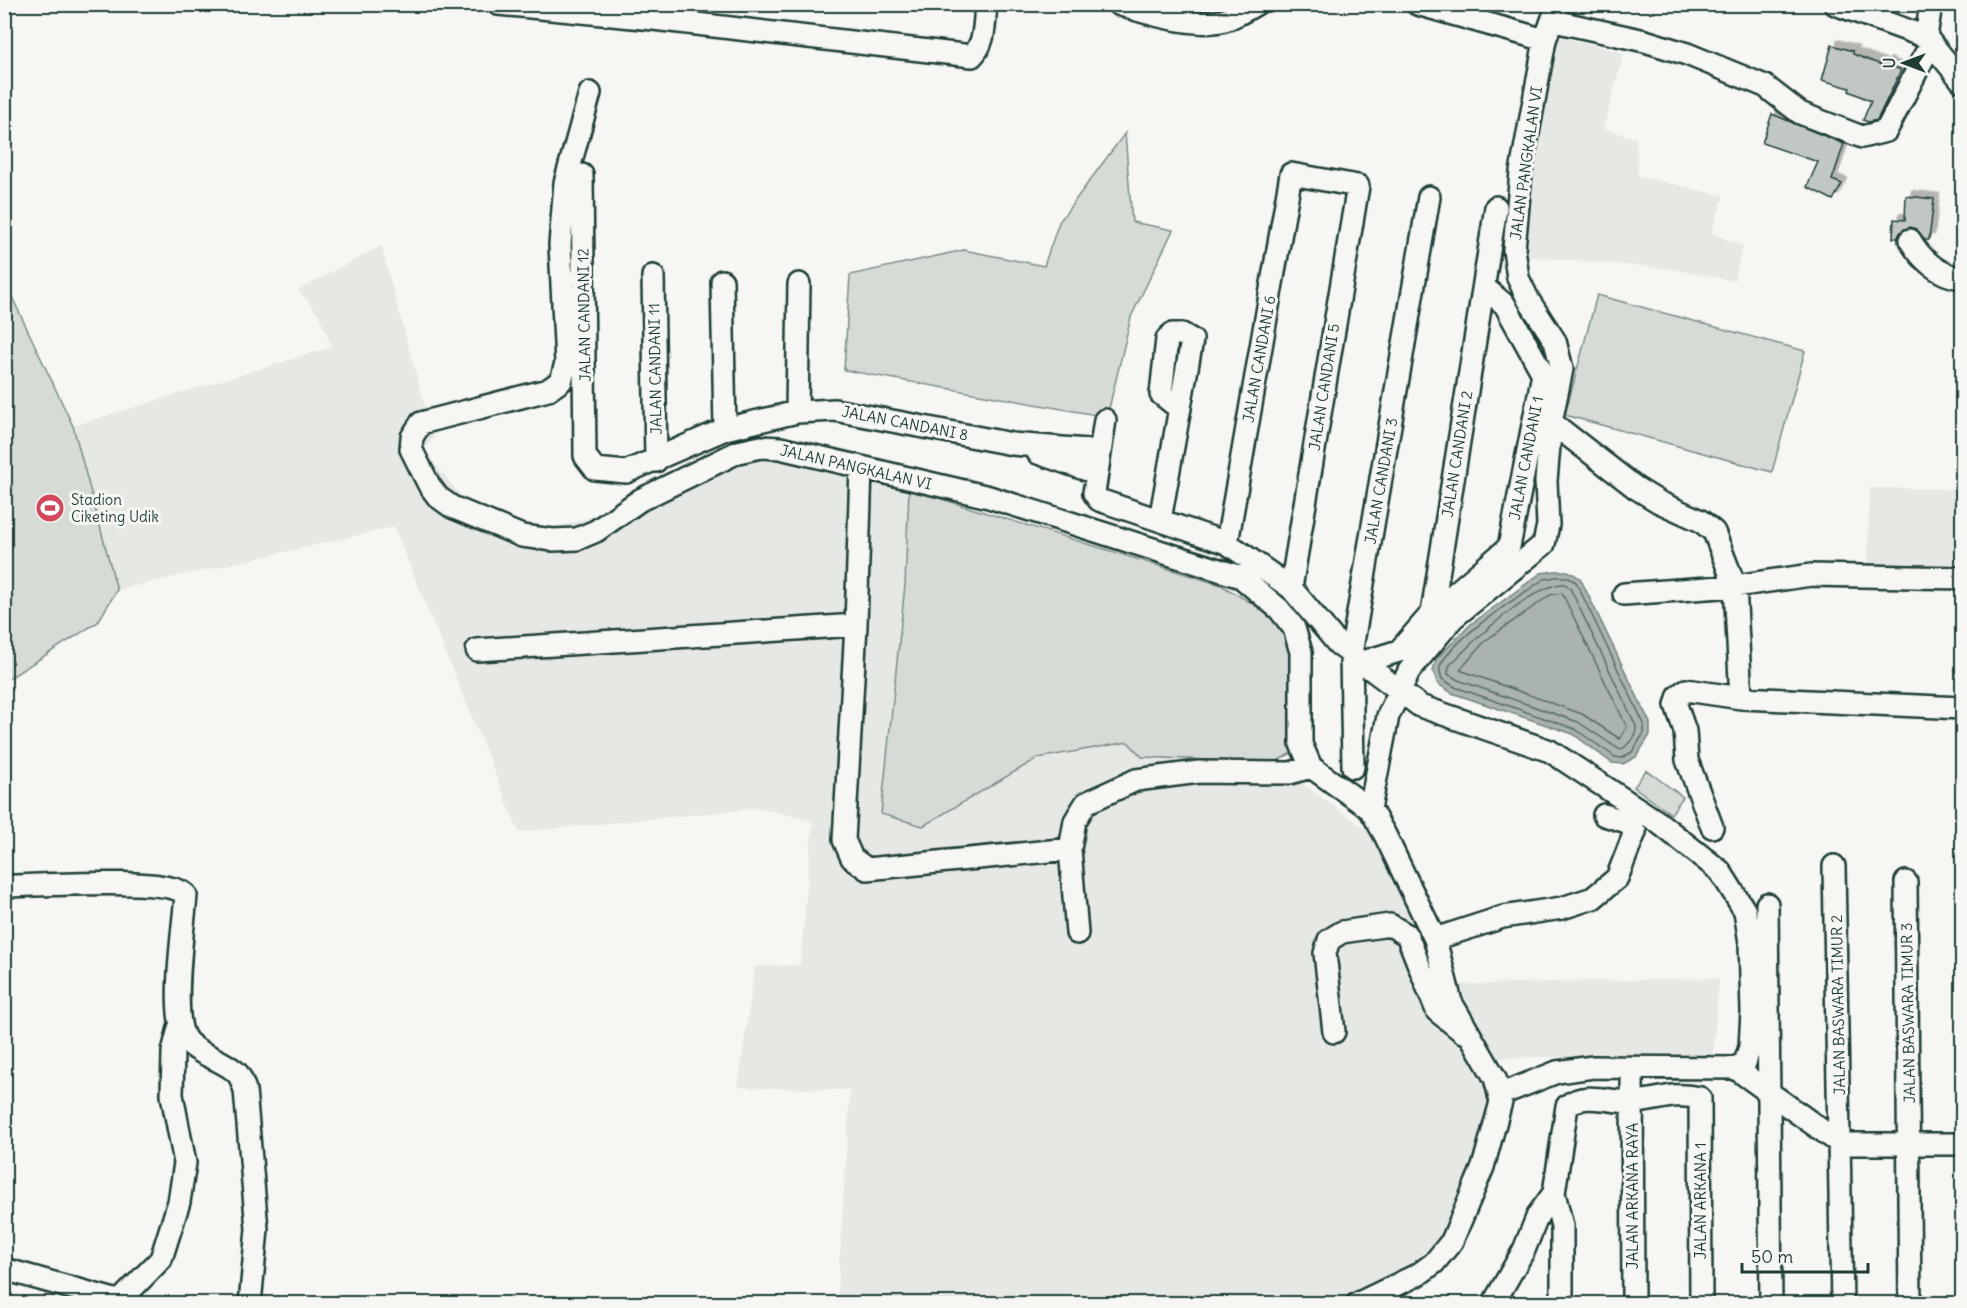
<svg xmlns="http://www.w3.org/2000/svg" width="1967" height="1308" font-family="Delius,sans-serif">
<defs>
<filter id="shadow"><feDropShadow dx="5.5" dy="-5.5" stdDeviation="0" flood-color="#0004"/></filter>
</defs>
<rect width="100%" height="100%" fill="#f6f6f2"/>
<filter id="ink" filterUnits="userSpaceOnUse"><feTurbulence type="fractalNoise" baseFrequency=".0167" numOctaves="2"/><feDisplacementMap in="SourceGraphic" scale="12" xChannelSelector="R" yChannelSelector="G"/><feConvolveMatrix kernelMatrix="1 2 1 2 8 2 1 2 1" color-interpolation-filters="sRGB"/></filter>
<g filter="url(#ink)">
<!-- built -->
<path fill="#e6e8e4" d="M1554 35 1624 53 1603 129 1636 138 1638 176 1724 196 1711 233 1743 246 1734 281 1672 269 1523 256 1532 112Z
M381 246 425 407 571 390 441 427 424 451 466 502 537 530 572 523 623 507 742 442 909 474 905 585 923 825 1038 758 1128 742 1142 757 1274 763 1366 829 1410 900 1439 985 1719 978 1713 1054 1497 1058 1510 1088 1499 1153 1476 1215 1455 1256 1442 1274 1414 1293 1391 1303H837L850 1090 738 1087 755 966 800 965 813 821 760 808 519 832 394 527 117 590 73 426 332 347 318 313 298 290Z
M1870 488 1962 489V571H1867Z"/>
<!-- green -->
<path fill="#d6dbd6" stroke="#7a8c85" stroke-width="1.5" d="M1125 133 1132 222 1173 230 1131 317 1107 417 844 370 850 275 964 250 1044 266 1059 222Z
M4 280 73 426 117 590 98 622 5 681Z
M1597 295 1805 351 1772 472 1565 415Z
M909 489 1221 585 1270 614 1292 648 1295 751 1274 763 1142 757 1128 742 1038 758 923 826 881 814 905 585Z
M1646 770 1683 797 1671 814 1634 787Z"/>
<!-- water -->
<path fill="#aab3ae" stroke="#72847d" stroke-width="1.5" d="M1556 571H1568L1580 578 1650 723V735L1636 757 1623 764 1612 763 1573 734 1452 693 1438 684 1433 671 1436 659 1471 624 1541 573Z"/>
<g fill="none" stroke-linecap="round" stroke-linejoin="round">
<!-- shore -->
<path stroke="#576c65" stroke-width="1.5" d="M1556 577H1567L1576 582 1644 724V733L1632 752 1622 758 1615 757 1575 729 1455 687 1442 679C1440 673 1438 668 1442 662 1463 631 1513 601 1544 579Z
M1565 584 1570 588 1636 726C1637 735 1628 746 1620 750L1578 722 1458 680 1448 674 1449 666C1471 643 1533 583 1565 584Z
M1562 593 1627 727 1620 739 1582 714 1460 670 1485 641 1550 595Z"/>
</g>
<!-- building -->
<path fill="#c1c8c3" stroke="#1f3d34" stroke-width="1.5" filter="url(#shadow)" d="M1832 45 1853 51V54L1884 66 1885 63 1901 70 1877 120 1868 122 1863 120 1871 101 1849 91 1850 88 1822 80Z
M1772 114 1844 144 1832 180 1842 184 1833 200 1807 187 1818 162 1762 143Z
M1906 196 1934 199 1929 240H1925L1916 229 1910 227 1903 230 1898 238H1893L1894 219 1905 220Z"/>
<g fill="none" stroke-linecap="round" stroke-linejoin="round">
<!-- minor casing -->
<g stroke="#1f3d34" stroke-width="26">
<path id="minor" d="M498 4 653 19 972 56C986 42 984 23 986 4
M1118 4C1145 13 1194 27 1221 21 1232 19 1246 10 1256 4
M1417 4 1545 40
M1835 4 1926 37
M1931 4 1926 37 1962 81
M1554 21 1645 41 1687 54 1765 86 1800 113 1862 137 1886 131 1930 45
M590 93 565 183 560 245 566 363 561 381 548 390 421 423 412 437 411 449 429 485 438 497 452 507 522 536 553 540 577 539 596 531 640 500 738 452 761 447 780 448 989 497 1241 577 1279 609 1294 628 1301 652V744L1311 767 1370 809 1385 835 1435 939 1451 1002 1495 1078 1501 1102 1483 1167 1452 1241 1434 1263 1419 1274 1357 1304
M582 175 585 456 595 469 626 472 725 429 797 412 835 410 1012 444 1100 451
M1910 240C1921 259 1939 276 1962 278
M653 276 656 461
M722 281 725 429
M797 412 799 284
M1105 420 1094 493 1099 500 1227 543 1291 588 1338 644 1420 706 1550 751 1658 822 1720 871 1745 911 1750 943 1752 1012 1750 1047 1745 1063 1735 1068 1593 1067 1557 1072 1499 1095
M1551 422 1636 488 1659 502 1701 521 1714 532 1735 586 1741 698
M1038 453 1096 473
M861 468 856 625 844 840 852 858 867 869 1070 849 1077 933
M1160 520 1192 340 1182 334H1172L1167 339 1161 394 1180 409
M1227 543 1291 174 1358 186 1291 588
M1624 594 1735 586 1811 575 1962 578
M1432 613 1509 547 1543 374 1505 305 1484 287
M477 650 856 625
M1363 662 1399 651 1432 613 1496 207
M1353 767 1351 654 1429 197
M1370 809 1388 716 1409 671 1453 618 1544 544 1548 525 1546 481 1551 422 1562 369 1555 341 1529 301 1518 278 1514 249 1521 172 1545 40 1558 4
M1712 827 1687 760 1685 731 1676 705 1679 695 1686 690 1741 698 1962 708
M1070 849 1075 821 1086 803 1136 780 1199 772 1290 773 1311 767
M1834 866 1842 1304
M1906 882 1910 1304
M4 886C35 886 170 876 186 895 184 925 169 1020 187 1041 200 1056 223 1059 237 1073 241 1077 243 1085 245 1090L257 1229 250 1304
M1767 904 1771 1304
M1435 939 1503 917 1562 908 1593 898 1617 878 1635 832 1627 822 1604 815
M1334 1032 1325 953 1329 940 1342 932 1390 925 1407 935 1437 1011 1463 1032
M1632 1068 1633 1304
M1735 1068 1841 1144H1962
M1554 1193 1562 1226V1304
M4 1269 118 1301
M117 1304 161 1259 179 1202 185 1163 172 1095 173 1052 179 1028
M1493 1304 1524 1250 1538 1215 1554 1193 1567 1106C1584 1091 1610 1102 1630 1102 1657 1102 1670 1091 1700 1098L1701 1304"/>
</g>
<!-- minor -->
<use href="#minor" stroke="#f6f6f2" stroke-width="21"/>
</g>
</g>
<!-- icons -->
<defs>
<g id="stadium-disc" transform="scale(1.5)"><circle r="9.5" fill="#d1495b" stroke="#f6f6f2"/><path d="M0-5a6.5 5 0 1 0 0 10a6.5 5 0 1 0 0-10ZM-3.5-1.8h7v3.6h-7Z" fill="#fff"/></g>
</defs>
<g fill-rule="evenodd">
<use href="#stadium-disc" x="50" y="508"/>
</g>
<g text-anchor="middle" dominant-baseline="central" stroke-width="6" stroke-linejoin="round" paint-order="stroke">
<!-- street labels -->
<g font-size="15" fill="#1f3d34" stroke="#f6f6f2">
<text transform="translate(1526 163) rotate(-82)">JALAN PANGKALAN VI</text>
<text transform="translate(584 315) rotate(-91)">JALAN CANDANI 12</text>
<text transform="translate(1259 359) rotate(-80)">JALAN CANDANI 6</text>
<text transform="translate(655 369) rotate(-91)">JALAN CANDANI 11</text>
<text transform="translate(1324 387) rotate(-81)">JALAN CANDANI 5</text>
<text transform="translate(905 423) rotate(11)">JALAN CANDANI 8</text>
<text transform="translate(1457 454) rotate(-81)">JALAN CANDANI 2</text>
<text transform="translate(1526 458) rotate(-79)">JALAN CANDANI 1</text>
<text transform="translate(856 467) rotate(13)">JALAN PANGKALAN VI</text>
<text transform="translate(1381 481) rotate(-80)">JALAN CANDANI 3</text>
<text transform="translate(1838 1005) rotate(-91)">JALAN BASWARA TIMUR 2</text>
<text transform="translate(1908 1013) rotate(-91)">JALAN BASWARA TIMUR 3</text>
<text transform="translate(1632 1196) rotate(-90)">JALAN ARKANA RAYA</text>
<text transform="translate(1700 1201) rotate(-90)">JALAN ARKANA 1</text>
</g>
<!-- poi labels -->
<g font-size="15" fill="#1f3d34" stroke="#f6f6f2" text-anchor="start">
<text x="71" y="499">Stadion<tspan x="71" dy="17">Ciketing Udik</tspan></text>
</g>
</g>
<!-- margin -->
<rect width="1967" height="1308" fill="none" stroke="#f6f6f2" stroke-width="24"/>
<rect x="12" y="12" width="1943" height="1284" fill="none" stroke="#1f3d34" stroke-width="2" filter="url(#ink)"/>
<!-- north arrow -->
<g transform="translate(1904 63) rotate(270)" stroke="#f6f6f2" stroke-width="4.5" paint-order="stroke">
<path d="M0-4.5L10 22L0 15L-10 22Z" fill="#1f3d34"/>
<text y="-9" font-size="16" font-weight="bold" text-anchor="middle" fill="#1f3d34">U</text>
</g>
<!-- scale -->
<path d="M1742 1263v9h126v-9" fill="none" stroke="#1f3d34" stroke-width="3"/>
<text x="1751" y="1263" font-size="18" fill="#1f3d34" stroke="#f6f6f2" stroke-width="4.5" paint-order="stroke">50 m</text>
</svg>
